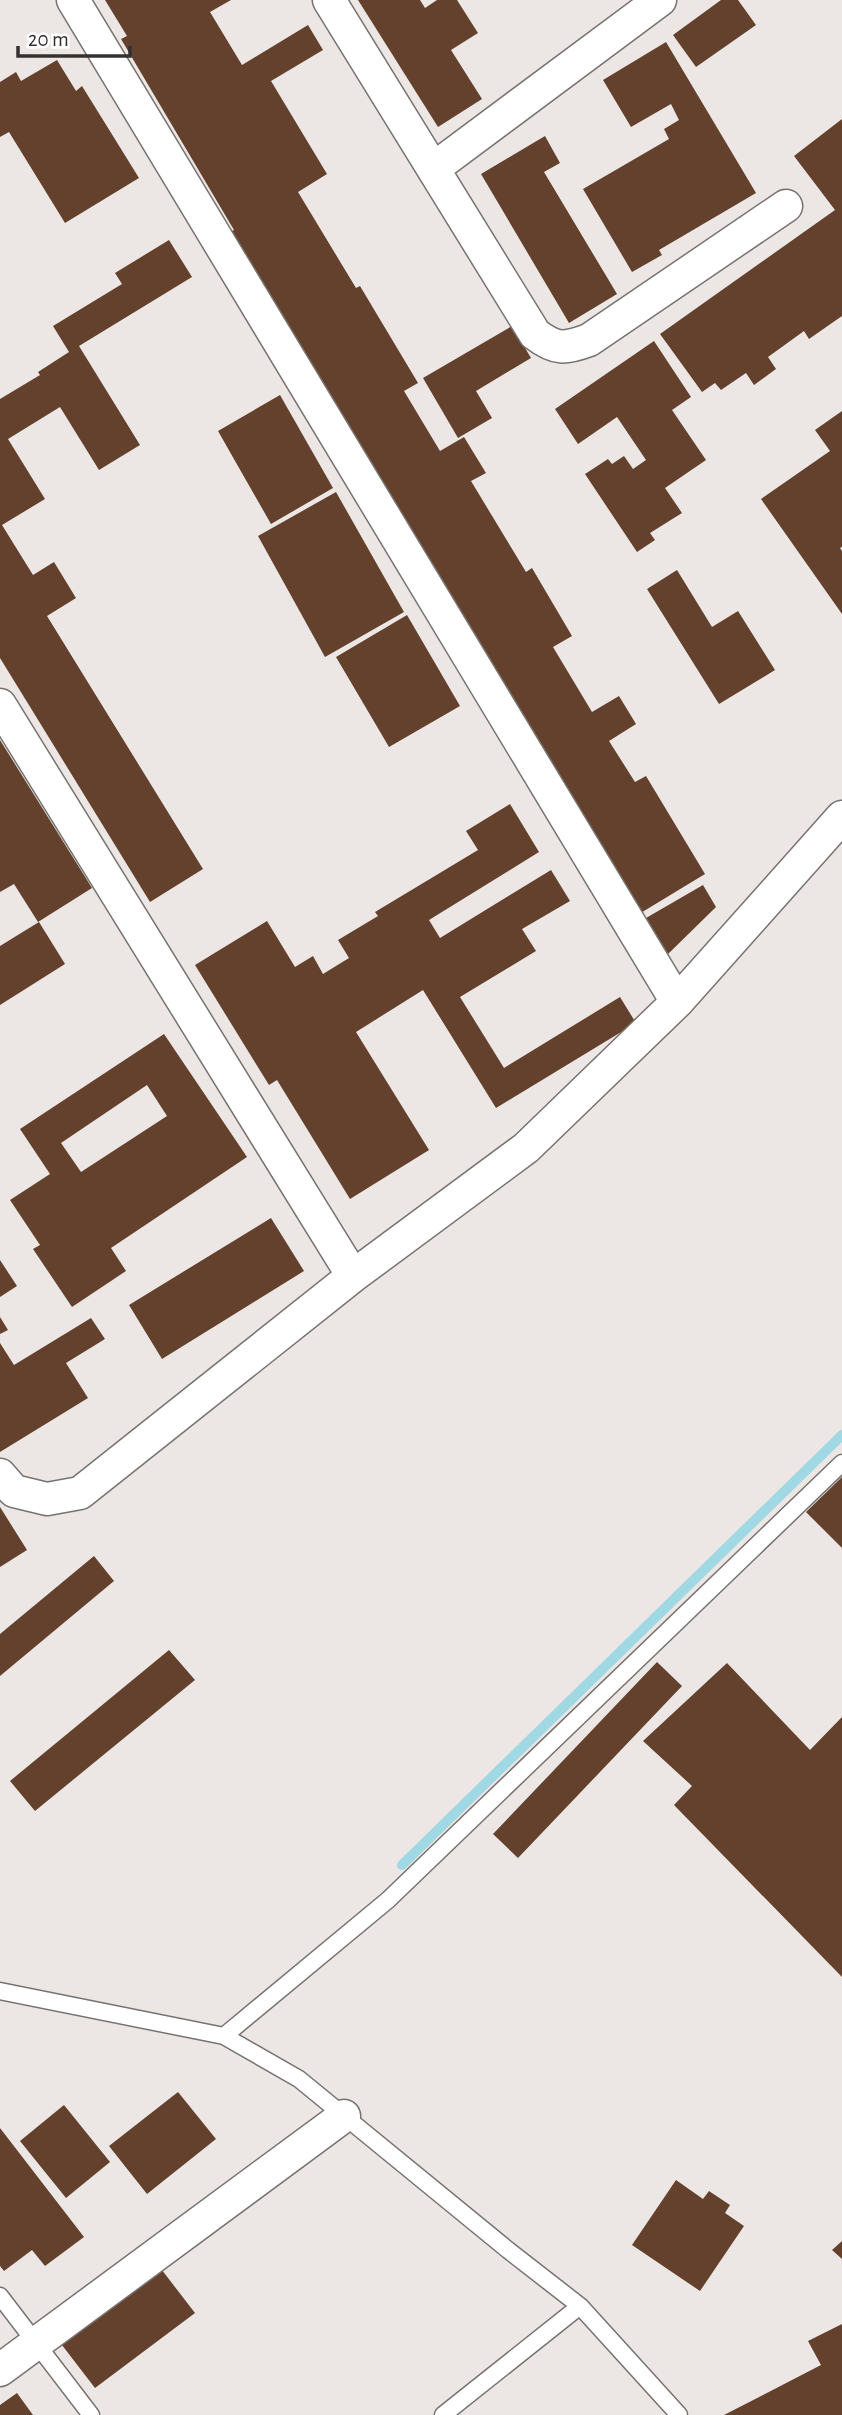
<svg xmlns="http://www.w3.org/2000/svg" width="842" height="2415" font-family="'Alegreya Sans',sans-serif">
<rect width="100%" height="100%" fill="#ece7e5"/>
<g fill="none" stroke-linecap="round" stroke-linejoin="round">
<!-- stream -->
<path stroke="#a0d8e3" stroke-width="10" d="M402 1865 842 1435"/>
</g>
<!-- building -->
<path fill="#64412c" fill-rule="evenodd" d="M105 0H231L210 12 242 65 308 25 323 50 271 81 327 174 298 192 356 288 360 286 418 383 404 391 440 451 464 437 486 473 471 481 526 572 532 568 572 636 553 647 592 712 619 696 636 724 609 741 635 782 646 776 705 874 639 914 230 232 234 230 121 39 127 36Z
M358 0H420L425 8 437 0H457L478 33 451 50 482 99 438 127Z
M721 0H738L756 25 696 67 673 35Z
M666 42 756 193 659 250 662 255 632 272 583 189 669 139 664 129 679 120 671 104 631 127 603 80Z
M57 60 76 91 82 86 139 178 65 223 9 132 0 137V82L16 72 21 81Z
M842 119V316L809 339 804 331 768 357 776 369 754 385 746 373 721 390 715 383 702 392 660 334 835 210 794 156Z
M545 136 560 163 544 172 617 294 569 323 481 174Z
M169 240 192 277 79 346 140 445 99 470 60 407 8 439 45 499 2 525 33 575 54 562 76 598 47 616 203 869 150 902 0 658V399L40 375 38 372 69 352 53 326 122 284 115 273Z
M512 326 531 358 476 391 492 418 458 438 423 378Z
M654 341 691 397 672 410 706 460 665 488 682 513 650 533 655 540 637 552 585 474 608 459 612 464 624 456 633 469 646 460 617 417 578 444 555 409Z
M280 395 333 488 271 524 218 431Z
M842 411V547L840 548 842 551V614L761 499 830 451 815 430Z
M336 492 404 612 325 657 258 536Z
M677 570 712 627 738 611 775 670 719 704 647 589Z
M407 615 460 706 389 747 336 657Z
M0 740 92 888 38 922 14 884 0 892Z
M510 804 539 852 429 920 440 938 551 870 570 901 522 929 536 951 460 997 504 1068 620 997 636 1023 496 1108 423 990 356 1032 429 1150 350 1199 277 1080 269 1085 195 965 267 921 295 967 313 956 323 974 349 958 338 940 378 916 375 912 478 850 466 831Z
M703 885 716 907 668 954 646 918Z
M39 922 65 964 0 1005V946Z
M164 1034 247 1157 111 1248 126 1271 72 1307 33 1249 40 1245 10 1200 50 1174 20 1129ZM147 1085 167 1116 81 1172 61 1143Z
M271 1218 304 1271 162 1359 129 1305Z
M0 1260 17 1286 0 1297Z
M0 1317 8 1330 0 1334Z
M91 1318 105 1339 66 1363 88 1398 0 1452V1343L14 1365Z
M842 1477V1548L806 1512Z
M0 1507 27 1550 0 1567Z
M94 1556 114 1581 0 1676V1634Z
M169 1650 195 1680 35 1811 10 1781Z
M657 1662 682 1686 518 1858 493 1834Z
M727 1663 810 1750 842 1717V1977L674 1805 692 1786 643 1741Z
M178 2092 216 2139 147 2194 109 2146Z
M64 2105 110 2162 66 2198 20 2141Z
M0 2128 84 2237 45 2266 32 2250 4 2271 0 2266Z
M676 2180 703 2199 709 2191 730 2205 725 2213 744 2226 700 2291 632 2245Z
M842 2241V2259L832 2250Z
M155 2261 195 2313 95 2388 55 2336Z
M842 2324V2415H724L821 2365 808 2341Z
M17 2393 33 2415H0V2405Z"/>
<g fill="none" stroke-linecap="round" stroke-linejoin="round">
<!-- service casing -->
<g stroke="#777371" stroke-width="19">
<path id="service" d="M0 1991 224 2036
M0 2296 91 2415
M443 2415 580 2306
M679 2415 580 2306 508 2250 299 2079 224 2036 388 1900 842 1463"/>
</g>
<!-- minor casing -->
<g stroke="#777371" stroke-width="35">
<path id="minor" d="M73 0 677 1002
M329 0 535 334C556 350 565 349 589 340L786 206
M433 169 660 0
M0 705 353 1276
M0 1475 14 1491 47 1499 80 1493 353 1276 526 1148 677 1002 842 817
M0 2370 344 2116"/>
</g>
<!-- service -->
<use href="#service" stroke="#fff" stroke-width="16"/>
<!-- minor -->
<use href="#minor" stroke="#fff" stroke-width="32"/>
</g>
<!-- scale -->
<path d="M18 46v10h112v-10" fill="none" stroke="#343231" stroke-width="3.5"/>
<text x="28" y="46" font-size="21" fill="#343231" stroke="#ffffff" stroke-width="5" paint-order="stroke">20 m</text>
</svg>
